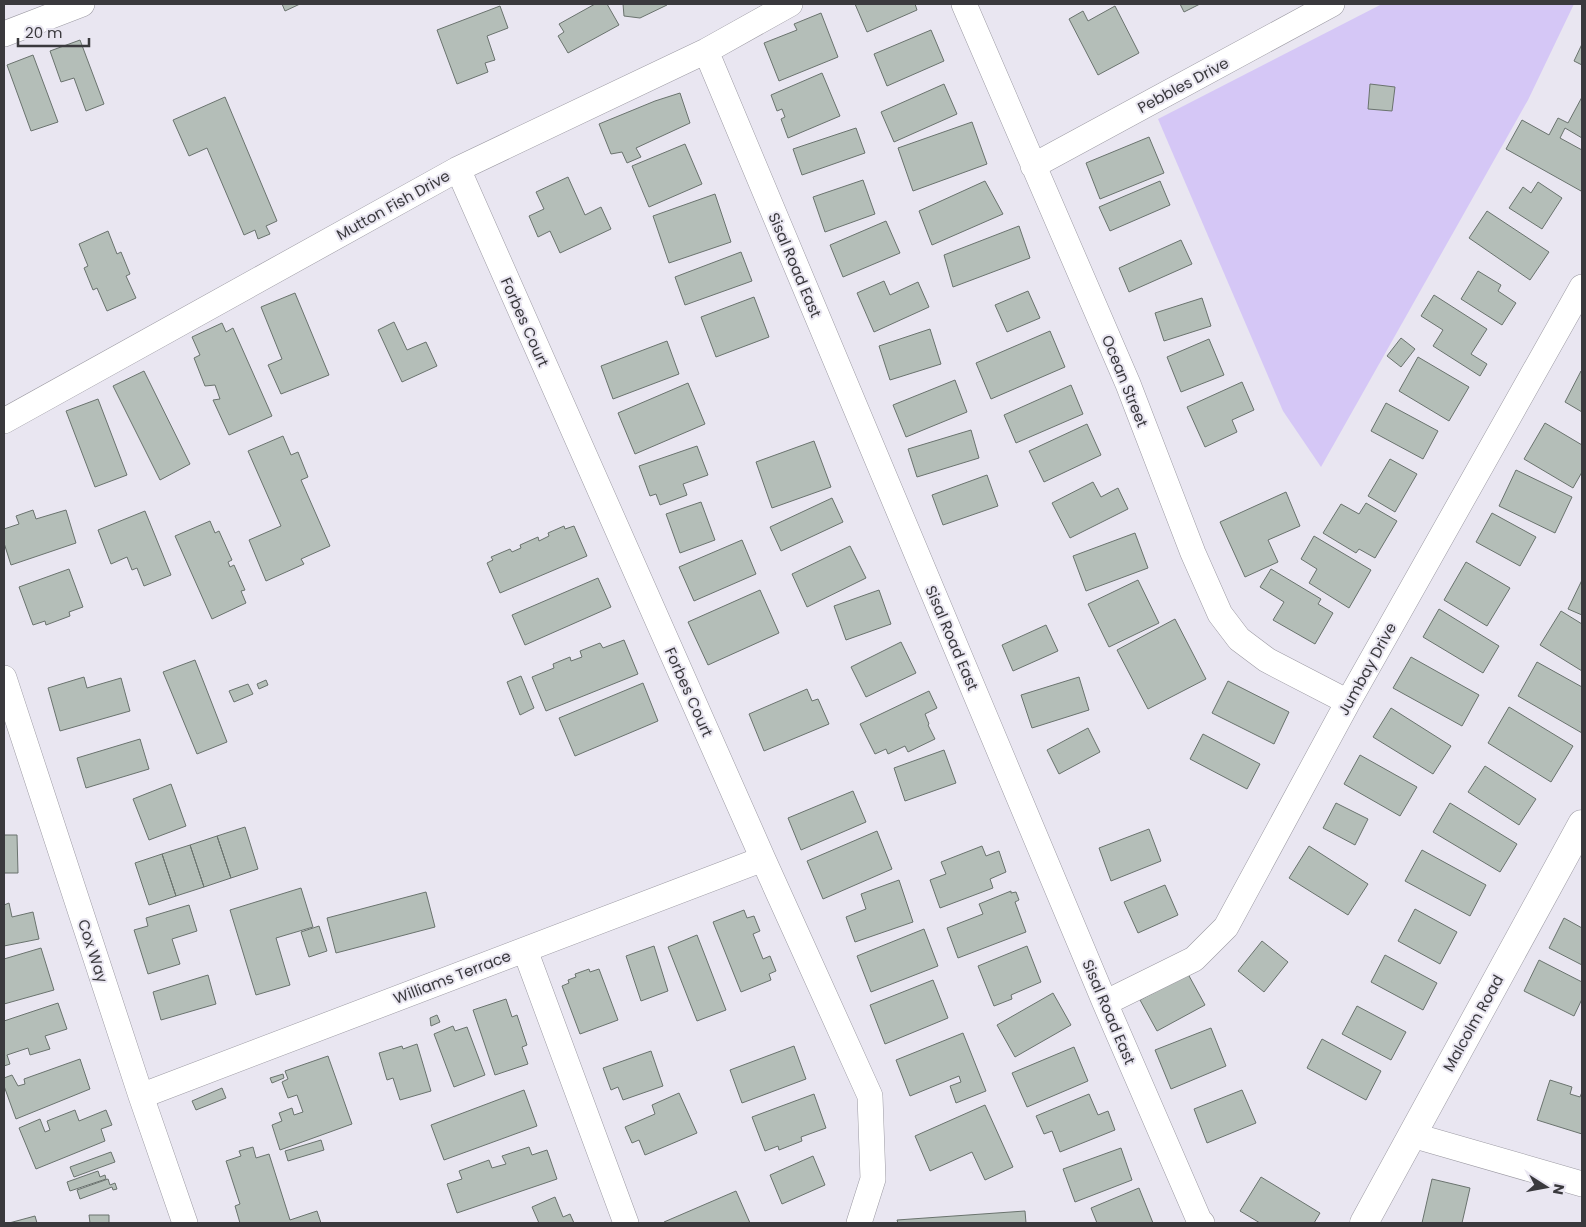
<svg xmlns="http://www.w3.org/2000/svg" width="1586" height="1227" font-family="Poppins,sans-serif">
<rect width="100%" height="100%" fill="#e9e6f1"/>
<!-- green -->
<path fill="#d5c7f6" d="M1382 4H1574L1528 100 1321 467 1283 411 1158 119Z"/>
<!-- building -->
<path fill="#b4beb8" stroke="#6a736e" d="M282 4H300L285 11Z
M595 4H607L619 25 568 53 558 36 564 32 559 24Z
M623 4H666L667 5 640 18 624 16Z
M855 4H915L917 10 867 32Z
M1180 4H1200L1184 12Z
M500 6 508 28 487 36 495 60 485 63 488 72 457 84 437 30Z
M1115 6 1139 53 1098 75 1069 19 1083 11 1088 21Z
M821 13 838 57 779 81 764 43 797 30 794 24Z
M931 30 944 61 887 86 874 54Z
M80 40 104 104 86 111 74 78 61 82 50 51Z
M1582 44V65L1574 61Z
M33 55 58 122 31 131 7 65Z
M822 73 840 116 788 138 781 119 785 117 782 109 777 111 771 95Z
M944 84 957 114 894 142 881 112Z
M1370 84 1395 87 1392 111 1368 109Z
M680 93 690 123 636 148 641 157 627 163 622 152 611 154 599 124 655 101Z
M225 97 277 221 266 226 270 234 258 239 255 230 244 235 207 148 189 156 173 120Z
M1582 97V138L1565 128 1560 138 1582 150V188L1581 191 1506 149 1522 120 1549 135 1558 118 1568 123Z
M972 122 987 164 913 191 898 148Z
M856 128 865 153 802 175 793 149Z
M1149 137 1164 173 1100 199 1086 163Z
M685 144 702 184 649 207 632 166Z
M568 177 585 215 601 207 611 229 560 253 550 231 538 237 529 216 544 209 536 192Z
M863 180 875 214 825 232 813 197Z
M985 181 1003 214 932 245 919 211Z
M1160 181 1170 205 1110 231 1099 207Z
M1538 182 1562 198 1542 229 1509 208 1523 187 1531 193Z
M715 194 731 242 669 263 653 216Z
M1487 211 1549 252 1530 280 1469 238Z
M886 221 900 253 843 277 830 245Z
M1019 226 1030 258 953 287 944 255Z
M108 231 117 254 121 252 130 274 126 276 136 298 107 311 97 288 93 290 84 268 88 266 79 244Z
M1181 240 1192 264 1129 292 1119 268Z
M741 252 752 281 685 305 675 277Z
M1478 271 1501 285 1498 291 1516 303 1502 325 1461 299Z
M884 281 890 295 918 282 929 307 874 332 857 293Z
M1028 291 1040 318 1007 332 995 305Z
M295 293 329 375 281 394 268 365 282 359 261 307Z
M1434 295 1487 329 1471 354 1487 364 1480 376 1433 346 1443 330 1421 316Z
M754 297 769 337 716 357 701 317Z
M1202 298 1211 326 1164 341 1155 313Z
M394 322 407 350 426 342 437 366 402 382 378 330Z
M222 323 226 332 233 328 272 416 229 435 213 400 220 399 215 385 205 386 194 358 200 355 192 337Z
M930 329 941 364 890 380 879 346Z
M1050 331 1065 367 991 399 976 363Z
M1401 338 1415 349 1401 367 1387 356Z
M1209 339 1224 375 1181 392 1167 357Z
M667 341 679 374 613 399 601 366Z
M1418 357 1469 387 1449 421 1399 391Z
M144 371 190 464 160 480 113 386Z
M1581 371H1582V412L1565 402Z
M955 380 967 412 906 437 893 405Z
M1242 382 1254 410 1232 420 1237 432 1205 447 1187 407Z
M688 383 705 424 635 454 618 413Z
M1071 385 1083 414 1016 443 1004 415Z
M98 399 127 475 95 487 66 411Z
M1386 403 1438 431 1423 459 1371 431Z
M1545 423 1582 445V472L1573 488 1524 459Z
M1087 424 1101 455 1044 482 1029 451Z
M971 430 979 458 917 477 908 449Z
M283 436 291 455 298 452 308 477 301 480 330 546 301 559 304 564 266 581 249 540 281 526 248 451Z
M814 441 831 487 772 508 756 462Z
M697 446 708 475 683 484 687 495 660 505 656 494 650 496 639 466Z
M1390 459 1417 474 1395 512 1368 496Z
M1516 470 1572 497 1555 533 1499 506Z
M987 475 998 506 943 525 932 495Z
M1093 482 1101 497 1118 488 1128 509 1070 538 1052 503Z
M1286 492 1300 526 1268 540 1278 562 1245 577 1220 522Z
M832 498 843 522 781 551 770 527Z
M701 502 715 540 680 553 666 514Z
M1366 503 1397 521 1375 558 1359 549 1356 553 1323 533 1341 504 1359 514Z
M33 510 36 519 66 510 76 543 11 565 4 543V529L19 524 16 516Z
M145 511 171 575 144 586 137 568 132 570 127 557 111 564 98 530Z
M1492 513 1536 537 1520 566 1476 542Z
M210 521 215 533 219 531 232 560 228 562 230 567 234 565 245 590 241 591 246 603 212 619 175 536Z
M564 526 565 529 574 526 587 556 500 593 487 563 493 560 491 557 510 549 512 552 521 548 520 545 538 537 539 541 549 536 548 533Z
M1135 533 1148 568 1086 591 1073 556Z
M1314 536 1371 570 1349 608 1309 583 1317 569 1301 559Z
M742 540 756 574 694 601 679 567Z
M850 546 866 578 807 607 792 574Z
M1466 562 1510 588 1487 626 1444 600Z
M69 569 83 607 69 612 70 616 46 625 45 621 33 625 19 587Z
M1271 569 1321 599 1318 604 1333 613 1315 644 1273 620 1284 602 1260 587Z
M598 578 611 607 525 645 512 615Z
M1138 580 1159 623 1109 647 1088 604Z
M1582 580V615L1568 609Z
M760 590 779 633 708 665 688 622Z
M879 590 891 624 846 640 834 606Z
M1439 609 1499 646 1483 673 1423 637Z
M1561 611 1582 624V671L1540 645Z
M1175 619 1206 679 1148 709 1117 650Z
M1046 625 1058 651 1013 671 1002 645Z
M624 640 638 674 546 711 532 677 554 668 553 664 570 657 571 661 582 657 580 651 600 643 603 648Z
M901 642 916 673 866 697 851 667Z
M1411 657 1479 695 1462 726 1393 688Z
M195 660 227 742 197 754 163 672Z
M1537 662 1582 687V733L1518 696Z
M521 676 534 708 520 715 507 682Z
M84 677 87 688 121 678 130 711 60 731 48 688Z
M1079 677 1089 710 1032 728 1021 695Z
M266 680 268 685 259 689 257 684Z
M1228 681 1289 712 1274 744 1212 713Z
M643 683 658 721 575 756 559 718Z
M248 684 253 694 234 702 229 691Z
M807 689 812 701 818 699 829 724 764 751 749 714Z
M929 691 937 708 925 714 929 724 928 725 935 739 908 752 905 746 888 754 886 749 875 754 860 724Z
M1509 707 1573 746 1551 782 1488 743Z
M1391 708 1451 746 1433 774 1373 737Z
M1088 728 1100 752 1059 774 1047 750Z
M1203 734 1260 764 1247 789 1190 759Z
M140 739 149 769 86 788 77 758Z
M944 750 956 783 905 801 894 768Z
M1360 755 1417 787 1400 816 1344 784Z
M1485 766 1536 799 1519 825 1468 792Z
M171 784 186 826 149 840 133 799Z
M853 791 866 822 801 850 788 818Z
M1336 803 1368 819 1355 845 1323 828Z
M1450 803 1517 844 1500 872 1433 832Z
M245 827 258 869 231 878 217 836Z
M1149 829 1161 861 1111 881 1099 848Z
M877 831 892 869 823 899 807 861Z
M4 835H17L18 873H4Z
M217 836 231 878 204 887 190 845Z
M190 845 204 887 176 896 162 854Z
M982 846 986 856 999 851 1006 872 990 879 993 888 940 908 930 880 946 874 941 862Z
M1309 846 1368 884 1348 915 1289 878Z
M1422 850 1486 885 1470 916 1405 881Z
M162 854 176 896 149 905 135 863Z
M899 880 913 922 855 942 846 917 866 909 861 894Z
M1165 885 1178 915 1138 933 1124 902Z
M301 888 313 927 276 938 290 985 256 995 230 910Z
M1011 891V893L1016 892 1019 900 1015 902 1026 932 958 958 947 928 983 914 979 904Z
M426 892 435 927 336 953 327 918Z
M9 903 12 917 33 912 39 939 4 946V905Z
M189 905 197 931 172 939 180 964 148 974 134 930 148 926 146 918Z
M1415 909 1457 932 1440 964 1398 941Z
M744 910 747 918 754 916 760 931 753 934 763 959 770 956 776 971 769 974 771 980 741 992 713 922Z
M1564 918 1582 928V965L1549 948Z
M319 926 327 951 309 957 301 932Z
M924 929 938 966 871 992 857 956Z
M697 935 726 1010 697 1021 668 947Z
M1262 941 1288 962 1264 992 1238 971Z
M654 946 668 991 641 1001 626 956Z
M1027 946 1041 982 1011 995 1012 999 994 1006 978 966Z
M41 948 54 990 4 1004V959Z
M1385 955 1437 983 1423 1010 1371 982Z
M1539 960 1582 982V999L1574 1016 1524 991Z
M589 969 590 972 599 969 618 1020 580 1034 562 986 569 983 568 980 576 977 575 974Z
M1188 974 1205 1005 1157 1031 1140 1000Z
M208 975 216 1004 161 1020 153 992Z
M933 980 948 1018 885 1044 870 1005Z
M1053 993 1071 1025 1015 1057 997 1025Z
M506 999 512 1017 517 1015 527 1045 522 1047 528 1064 495 1075 473 1010Z
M58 1003 67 1029 45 1036 50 1049 30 1055 28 1048 7 1055 10 1064 4 1066V1021Z
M1357 1006 1406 1032 1391 1060 1342 1034Z
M437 1015 440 1022 431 1026 430 1018Z
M453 1026 455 1031 467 1027 485 1075 454 1087 434 1034Z
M1211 1028 1226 1066 1171 1089 1155 1050Z
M963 1033 986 1091 956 1103 950 1086 961 1082 959 1076 910 1096 896 1060Z
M1322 1039 1381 1071 1366 1100 1307 1068Z
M417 1044 431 1091 400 1100 393 1078 387 1080 379 1053 402 1046 403 1049Z
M794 1046 806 1079 742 1103 730 1070Z
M1074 1047 1088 1081 1027 1107 1012 1073Z
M651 1051 663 1086 623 1100 618 1087 611 1090 603 1068Z
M328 1056 352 1124 280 1150 272 1125 282 1121 279 1113 292 1108 294 1115 303 1112 297 1095 288 1098 282 1082 288 1079 285 1071Z
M80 1059 90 1089 16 1119 4 1086V1078L12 1075 18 1086 25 1084 24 1079Z
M283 1074 284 1078 272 1083 270 1078Z
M1550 1080 1572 1087 1570 1094 1580 1097 1582 1092V1134L1537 1120Z
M222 1088 226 1098 196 1110 192 1101Z
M524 1090 537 1126 444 1160 431 1125Z
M1242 1090 1256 1123 1207 1143 1194 1109Z
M679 1093 697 1133 645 1155 639 1140 632 1143 625 1127 655 1114 652 1105Z
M814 1094 826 1128 801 1137 802 1141 779 1150 778 1146 765 1151 752 1117Z
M1089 1094 1098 1115 1108 1111 1115 1130 1060 1152 1052 1131 1044 1134 1036 1116Z
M985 1105 1013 1167 985 1180 972 1152 930 1171 915 1136Z
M75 1110 79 1121 106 1110 112 1125 101 1129 105 1141 36 1169 19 1128 40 1119 45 1132 50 1130 47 1121Z
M321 1140 324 1150 288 1161 285 1151Z
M253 1147 256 1158 269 1154 290 1220 317 1211 321 1223H240L235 1206 240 1204 226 1161 241 1156 239 1151Z
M529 1147 532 1155 547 1150 557 1179 457 1213 447 1184 462 1179 459 1171 489 1160 492 1168 506 1164 502 1156Z
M1121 1148 1132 1180 1075 1202 1063 1169Z
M111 1152 115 1162 74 1177 70 1167Z
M813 1156 825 1185 782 1204 770 1175Z
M98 1171 100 1177 105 1175 106 1179 70 1191 67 1182Z
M1261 1177 1320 1213 1314 1223H1260L1240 1211Z
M108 1179 110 1185 115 1183 117 1189 113 1190 112 1187 80 1199 77 1190Z
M1432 1179 1470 1188 1462 1223H1422Z
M1139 1188 1153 1223H1097L1091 1208Z
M736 1191 750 1223H665L664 1222Z
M555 1197 563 1217 570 1214 574 1223H539L532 1207Z
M1025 1211 1026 1223H898L897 1220Z
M89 1215H109V1223H90Z
M35 1216 37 1223H9Z"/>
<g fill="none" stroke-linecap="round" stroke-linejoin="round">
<!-- street casing -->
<g stroke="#9c9aa3" stroke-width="26">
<path id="street" d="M964 4 1128 384 1193 553 1220 614 1239 639 1267 660 1348 702
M4 34 82 4
M706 51 1105 1003 1199 1220 1202 1223
M1033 166 1332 4
M458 169 763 859 870 1096 873 1179 859 1223
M4 421 458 169 706 51 790 4
M4 678 141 1096 185 1223
M525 950 626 1223
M1105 1003 1194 959 1226 927 1348 702 1582 287
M141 1096 763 859
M1412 1135 1582 1184"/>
</g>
<!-- secondary casing -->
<g stroke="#9c9aa3" stroke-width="29">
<path id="secondary" d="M1364 1223 1582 824"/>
</g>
<!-- street -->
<use href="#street" stroke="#fff" stroke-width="25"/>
<!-- secondary -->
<use href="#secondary" stroke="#fff" stroke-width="28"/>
</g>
<g text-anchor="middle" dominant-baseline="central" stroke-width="4" stroke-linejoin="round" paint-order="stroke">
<!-- street labels -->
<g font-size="15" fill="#3a393d" stroke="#e9e6f1">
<text transform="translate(1183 85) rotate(-28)">Pebbles Drive</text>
<text transform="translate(393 205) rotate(-29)">Mutton Fish Drive</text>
<text transform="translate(795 265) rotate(67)">Sisal Road East</text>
<text transform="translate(525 322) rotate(66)">Forbes Court</text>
<text transform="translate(1125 381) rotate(68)">Ocean Street</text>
<text transform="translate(952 638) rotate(67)">Sisal Road East</text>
<text transform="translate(1367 669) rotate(-61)">Jumbay Drive</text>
<text transform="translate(689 692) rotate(66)">Forbes Court</text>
<text transform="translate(93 951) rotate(72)">Cox Way</text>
<text transform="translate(452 977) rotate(-21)">Williams Terrace</text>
<text transform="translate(1109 1012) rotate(67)">Sisal Road East</text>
<text transform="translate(1473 1023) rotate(-61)">Malcolm Road</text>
</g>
</g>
<!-- border -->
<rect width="1586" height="1227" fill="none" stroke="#3a393d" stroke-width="10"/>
<!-- north arrow -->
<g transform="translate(1546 1187) rotate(101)" stroke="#e9e6f1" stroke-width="4" paint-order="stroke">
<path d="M0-4L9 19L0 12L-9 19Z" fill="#3a393d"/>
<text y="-8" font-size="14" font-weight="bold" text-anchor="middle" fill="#3a393d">N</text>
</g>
<!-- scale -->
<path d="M18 38v8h71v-8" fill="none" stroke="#3a393d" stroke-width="2.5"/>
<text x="25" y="38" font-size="15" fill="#3a393d" stroke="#e9e6f1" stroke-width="4" paint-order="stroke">20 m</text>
</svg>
